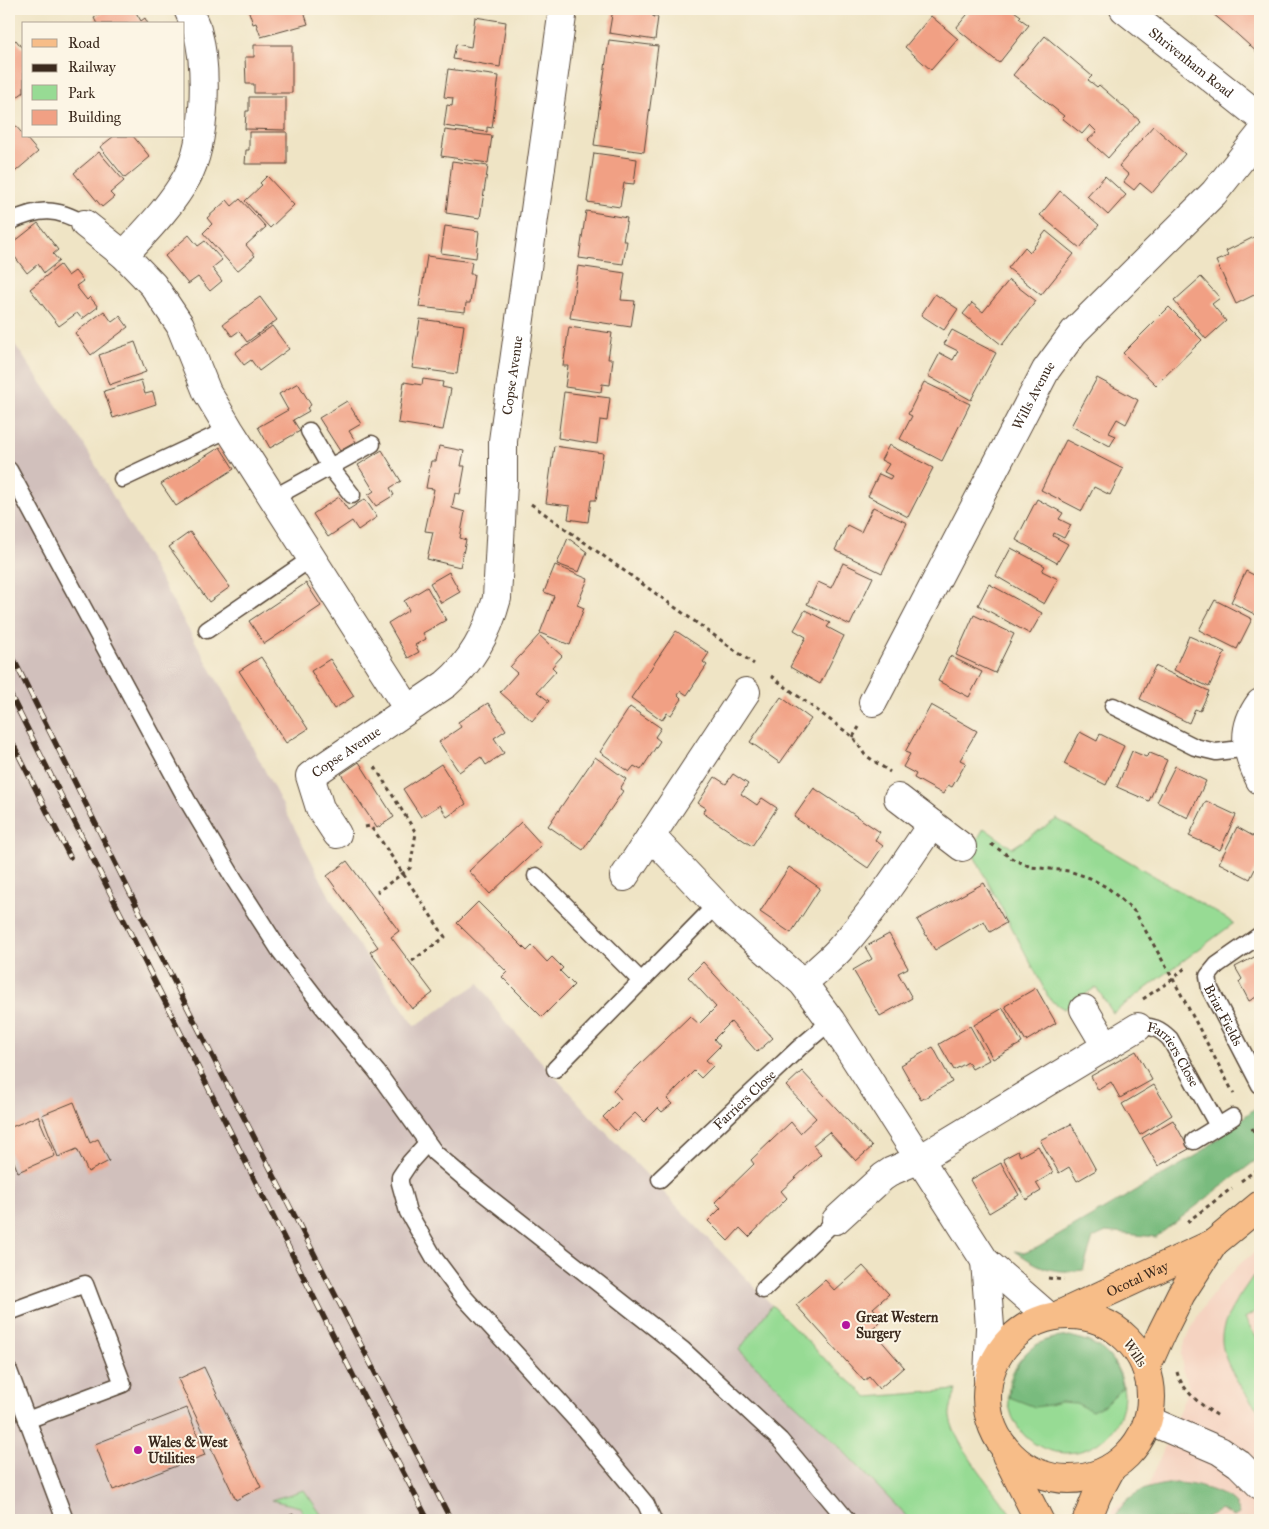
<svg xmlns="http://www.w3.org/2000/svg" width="1269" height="1529" font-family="'IM FELL Great Primer',serif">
<rect width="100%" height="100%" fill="#fcf5e5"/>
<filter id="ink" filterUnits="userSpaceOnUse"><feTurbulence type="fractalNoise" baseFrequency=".02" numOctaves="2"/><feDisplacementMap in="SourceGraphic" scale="10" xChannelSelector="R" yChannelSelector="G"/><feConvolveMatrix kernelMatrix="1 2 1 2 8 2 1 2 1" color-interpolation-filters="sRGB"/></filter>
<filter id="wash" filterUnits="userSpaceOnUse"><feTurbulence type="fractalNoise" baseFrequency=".0096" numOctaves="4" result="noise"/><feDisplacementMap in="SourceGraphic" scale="20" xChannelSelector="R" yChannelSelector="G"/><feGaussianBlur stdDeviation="1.12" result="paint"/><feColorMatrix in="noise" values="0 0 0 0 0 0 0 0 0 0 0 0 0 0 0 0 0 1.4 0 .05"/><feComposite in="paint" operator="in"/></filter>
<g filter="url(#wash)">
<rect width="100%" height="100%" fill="#efe4c5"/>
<!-- built -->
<path fill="#f5d3c1" d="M1260 1248V1520H1110L1114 1508 1148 1487 1189 1387 1183 1371 1181 1355 1186 1339 1199 1313 1219 1286 1242 1262Z"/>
<!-- industrial -->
<path fill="#d1c0bc" d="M9 336 83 443 230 703 344 924 415 1026 479 983 502 1018 595 1121 772 1305 739 1350 820 1427 910 1520H325L304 1490 272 1500 300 1507 306 1520H9Z"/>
<!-- green -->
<path fill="#97db94" stroke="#698259" d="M1057 819 1234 923 1113 1013 1096 987 1064 1009 1050 1000 971 850 984 828 1012 848Z
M1253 1276 1260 1289V1309L1245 1318 1260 1344V1412C1244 1393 1216 1356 1223 1330 1228 1310 1242 1293 1253 1276Z
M772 1305 827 1361 868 1397 956 1390C954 1398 949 1409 950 1417 955 1447 998 1494 1015 1520H910L820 1427 739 1350Z
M1008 1395a58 58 0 1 1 116 0a58 58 0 1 1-116 0Z
M304 1490 325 1520H306L300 1507 271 1500Z"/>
<!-- forest -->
<path fill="#79bb7e" stroke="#5a724e" d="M1260 1104V1157L1156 1237 1106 1232 1093 1238 1083 1270C1052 1274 1040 1268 1015 1251L1024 1253 1037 1248 1199 1154Z
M1070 1336C1103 1345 1114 1354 1123 1387L1106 1404 1092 1411 1076 1403 1060 1402 1049 1405 1035 1407 1009 1397C1012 1370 1022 1347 1050 1339 1057 1337 1064 1337 1070 1336Z
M1176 1483C1192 1483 1222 1491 1234 1503 1236 1505 1238 1510 1239 1514L1234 1517 1221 1510 1201 1520H1114C1126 1492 1147 1486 1176 1483Z"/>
<g id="blocks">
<!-- building -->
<path fill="#f1a084" d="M108 9H134L141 21 145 18 148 24H97L94 18Z
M248 9H303L308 24 261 37 256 23 253 24Z
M613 9H654L653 17H658L655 40 609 33Z
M972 9H1011L1021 16 1019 18 1029 25 999 63 956 28Z
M1207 9H1260V55L1229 27Z
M931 16 958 39 931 70 905 47Z
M475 17 506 22 500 67 453 59 456 44 471 47Z
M1045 36 1092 76 1088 80 1092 83 1097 87 1099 85 1140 121 1108 158 1088 140 1097 132 1090 125 1082 134 1062 118 1064 116 1013 75Z
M16 40 22 48 24 47V92L9 103V57L11 55 9 51V45Z
M609 40 658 46 644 152 594 145Z
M254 45H292V93H254V84H246L245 57H254Z
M448 69 499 76 492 128 487 127V132L444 126 447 105 452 106 453 98 444 97Z
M249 97H286V130L245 129 246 111H249Z
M9 118 38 152 9 177Z
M1153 126 1185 154 1152 193 1140 183 1134 190 1124 182 1129 175 1119 166Z
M445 130 492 136 488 163 441 156Z
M249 132H287V164H245L246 150H249Z
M114 136H133L150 157 125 178 100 147Z
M99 152 124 181 110 193 114 197 102 207 74 173Z
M594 153 637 159 634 184 624 183 620 207 587 202Z
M452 161 488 166 480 218 446 213Z
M267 176 294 205 270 228 245 201 262 185 260 183Z
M1105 176 1126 195 1108 215 1087 196Z
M1060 191 1099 225 1080 248 1040 215Z
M240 199 266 227 246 245 255 256 237 271 203 233 212 224 207 218 227 200 232 206Z
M586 211 627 218 623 241H627L623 264 579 258Z
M38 223 58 250 53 254 59 261 44 273 38 264 27 273 9 249V246Z
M445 226 479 231 476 258 441 253Z
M1046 231 1074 254 1041 295 1008 268 1025 247 1030 252Z
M1260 234V292L1236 304 1216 261 1228 256 1226 251Z
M189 235 198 246 205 241 222 260 212 268 222 281 210 291 198 277 188 284 165 256Z
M427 256 472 262 470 274H474L472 288 470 303H466L465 312 419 307Z
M60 265 68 276 75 271 83 281 76 286 87 300 90 297 98 307 82 319 77 313 59 326 30 289Z
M578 266 625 273 621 300 635 301 631 327 570 318Z
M1201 277 1220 298 1212 304 1226 321 1206 339 1174 301Z
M1009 280 1036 301 1002 345 963 314 972 303 983 312Z
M935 294 958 309 944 330 921 315Z
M260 297 277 320 247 342 239 331 232 336 223 324Z
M1169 307 1202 340 1156 385 1123 353Z
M104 311 112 322 120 316 128 327 91 355 75 333Z
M420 319 464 325 457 374 412 368Z
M272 326 289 349 259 371 251 360 244 365 235 353Z
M569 327 612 333 608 359H613L610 385 602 384 601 392 565 387 568 366H563Z
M952 330 996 353 971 400 928 376 940 353 953 360 958 351 944 344Z
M135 342 146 372 109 385 99 355Z
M1097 378 1138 400 1126 424 1117 419 1109 433 1116 436 1110 446 1071 426Z
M423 379 443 382 442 387 451 389 443 430 398 423 404 382 422 385Z
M141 380 145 394 153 392 156 404 113 418 104 391Z
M924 382 970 404 942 461 900 439 912 416 908 414Z
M298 383 311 405 307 408 309 411 293 420 300 431 270 448 258 427 288 410 279 394Z
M564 392 610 398 607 421 600 420 597 444 558 438Z
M347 401 361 424 349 431 356 442 340 451 319 418Z
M1066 440 1123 469 1110 495 1094 487 1082 511 1041 490Z
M889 445 933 468 908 517 868 496 879 474 890 479 892 476 884 472 889 464 881 460Z
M439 446 464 451 461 466H465L460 494 455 493 452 508 465 512 460 538 466 540 460 567 427 559 433 532 425 531 434 489 426 488 431 461H436Z
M554 446 603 453 596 500H591L588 522 568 519 570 506 546 503Z
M220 447 234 469 176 506 161 484Z
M382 450 401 481 390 488 394 495 376 506 368 495 374 491 358 465Z
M339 497 348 510 365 499 377 517 358 530 352 521 328 537 313 514Z
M1037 499 1063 513 1059 519 1071 525 1064 538 1054 533 1053 536 1068 544 1057 563 1016 540Z
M873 507 907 523 882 573 835 550 847 525 861 532Z
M190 532 230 587 209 602 169 547Z
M568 538 587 552 579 572 557 564Z
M1011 548 1045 566 1042 571 1058 579 1044 604 996 576Z
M843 563 873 577 850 625 807 604 818 582 831 588Z
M555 565 588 579 577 605 584 608 570 645 540 633 554 596 544 592Z
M1246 571 1260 578V617L1231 602Z
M449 572 460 592 441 603 430 583Z
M306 583 321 606 264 644 249 621Z
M989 584 1042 613 1030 634 978 605Z
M427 587 446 620 423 633 426 639 415 645 419 652 408 658 388 623 409 610 404 601Z
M1215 600 1252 619 1237 649 1199 630Z
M805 610 830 623 827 627 844 636 820 684 790 667 806 637 794 630Z
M974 615 1014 634 995 673 956 655Z
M676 631 709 653 703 662 707 665 687 695 681 691 678 695 682 699 671 715 667 713 662 720 631 698Z
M539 635 562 656 552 667 556 671 537 692 549 701 532 721 500 692 517 673 510 667Z
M1189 636 1225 652 1209 687 1174 670Z
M950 656 982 672 969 697 938 681Z
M261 657 308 729 286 743 239 671Z
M330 659 354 696 334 709 311 671Z
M1155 666 1209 691 1200 711 1195 709 1189 723 1140 699Z
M781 697 811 719 780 763 750 742Z
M488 703 506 730 494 738 504 753 486 765 481 757 459 772 439 742 461 727 458 722Z
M931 705 977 731 960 760 966 763 952 787 948 785 943 794 914 778 916 774 903 767 910 754 905 752Z
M630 707 661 728 655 737 660 741 641 770 634 766 629 772 600 752Z
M1080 732 1097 741 1100 734 1124 746 1106 785 1064 764Z
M1132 751 1146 757 1150 753 1167 760 1149 801 1117 787Z
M595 757 626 779 620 789 623 791 583 850 548 826Z
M359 762 394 817 377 828 341 774Z
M441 764 466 804 447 817 440 805 421 817 403 789Z
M1175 766 1206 781 1188 818 1157 802Z
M733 774 748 784 741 794 757 805 762 798 777 808 752 846 703 813 706 808 698 803 715 777 726 784Z
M814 788 880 832 875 840 883 846 868 868 794 817Z
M1206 801 1236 815 1220 850 1189 836Z
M521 822 542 845 490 894 469 871Z
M1237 827 1260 840V859L1250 879 1219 863Z
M347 861 399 931 391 937 433 993 412 1009 370 952 378 947 327 876Z
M789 867 820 888 791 933 760 912Z
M984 883 1006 923 990 932 984 921 935 950 917 920Z
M478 902 527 951 532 946 547 962 552 957 563 968 560 971 574 985 542 1017 502 977 507 972 457 923Z
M889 934 908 968 898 973 912 998 880 1016 853 970 872 959 865 947Z
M1260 954V995L1249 1001 1239 982 1242 979 1235 967Z
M703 962 773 1038 757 1052 731 1022 714 1039 720 1046 706 1060 713 1066 701 1078 694 1071 676 1089 667 1099 672 1104 662 1112 658 1108 644 1122 635 1113 616 1131 603 1117 621 1099 613 1090 690 1016 699 1024 716 1007 688 977Z
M1036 988 1056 1023 1026 1041 1005 1006Z
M1003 1008 1022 1043 993 1059 974 1025Z
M970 1026 989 1060 972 1069 968 1062 954 1070 939 1044Z
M933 1047 952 1082 921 1100 901 1065Z
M1136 1051 1152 1080 1120 1098 1111 1082 1098 1090 1091 1076Z
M802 1071 872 1147 856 1161 829 1132 813 1145 821 1154 781 1191 787 1198 749 1237 740 1228 728 1241 708 1221 721 1208 715 1202 754 1164 751 1160 791 1122 800 1133 816 1118 786 1086Z
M1154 1085 1172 1115 1140 1135 1122 1104Z
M74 1102 90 1143 98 1139 109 1161 88 1172 77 1149 58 1157 42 1115Z
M38 1116 55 1156 18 1172 9 1150V1128Z
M1173 1120 1189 1149 1158 1166 1142 1138Z
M1071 1124 1096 1170 1077 1181 1069 1167 1059 1173 1040 1140Z
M1038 1146 1053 1173 1036 1183 1041 1191 1026 1200 1003 1159 1018 1151 1020 1156Z
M1001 1163 1019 1195 989 1213 970 1180Z
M863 1266 889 1294 873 1308 883 1319 872 1330 904 1367 879 1389 869 1377 864 1381 796 1305 825 1280 835 1291Z
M204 1367 261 1487 236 1500 178 1379Z
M187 1408 205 1455 113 1490 95 1444Z
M293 1514 296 1520H277Z"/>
</g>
</g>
<g filter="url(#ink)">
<use href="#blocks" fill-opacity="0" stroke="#564637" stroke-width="1"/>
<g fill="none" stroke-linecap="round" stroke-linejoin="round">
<!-- service casing -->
<g stroke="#564637" stroke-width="19">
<g id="service">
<path d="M9 222C40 208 56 207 85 224"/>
<path d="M309 431 330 467 352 495"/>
<path d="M9 470 187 800 234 879 280 951 323 1007 377 1072 435 1153 463 1177 683 1350 780 1440 847 1520"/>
<path d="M122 479 229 429"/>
<path d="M273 498 372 444"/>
<path d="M207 630 312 558"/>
<path d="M1113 706 1195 747 1216 752 1249 748"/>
<path d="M536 876 641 981"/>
<path id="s1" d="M1260 935 1217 965 1208 976 1210 989 1260 1085"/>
<path id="s2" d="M1138 1027C1152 1025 1160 1029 1170 1039L1218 1126"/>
<path d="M555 1069 716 905"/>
<path d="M1194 1141 1233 1117"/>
<path d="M427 1143 410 1162 400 1177V1183L408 1212 435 1259 462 1295 578 1422 646 1504 653 1520"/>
<path id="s3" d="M660 1179 799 1048 831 1021"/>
<path d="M763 1290 836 1220"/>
<path d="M9 1312 85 1284 123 1384 27 1420"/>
<path d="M9 1371 65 1520"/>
</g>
</g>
<!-- minor casing -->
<g stroke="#564637" stroke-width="30">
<g id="minor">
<path d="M188 9C191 16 194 23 197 30 208 68 206 142 187 177 171 206 146 231 124 255L153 285 180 325 207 392 229 429 408 709"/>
<path d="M85 224 124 255"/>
<path id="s4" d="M873 702 1046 370 1074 332 1214 193 1260 135"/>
<path d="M1260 703C1240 730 1246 752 1260 780"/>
<path d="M898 798 962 847"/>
<path id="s5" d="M337 834 320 808 310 776 446 684C473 661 488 632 497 598L503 483V441L563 9"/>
<path d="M651 836 727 916 803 983 831 1021 985 1261 1048 1316"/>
<path d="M624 877 746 692"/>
<path d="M803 983C815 972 828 962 839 950 874 911 903 867 932 824"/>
<path d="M1084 1009 1106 1046"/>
<path d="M836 1220 883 1177 892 1171 920 1159 1138 1027"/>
<path d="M985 1261 990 1327 988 1379"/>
<path d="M1148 1420 1220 1451 1239 1464 1260 1485"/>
</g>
</g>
<!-- tertiary casing -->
<g stroke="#564637" stroke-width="30">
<g id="tertiary">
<path id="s6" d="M1124 9 1260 117"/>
</g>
</g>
<!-- primary casing -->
<g stroke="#564637" stroke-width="30">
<g id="primary">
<path id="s7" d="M1061 1314 1214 1243 1260 1205"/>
<circle cx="1069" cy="1397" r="82"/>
<path d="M1146 1368 1162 1332 1181 1294 1214 1243"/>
<path d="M1006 1455 1039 1520"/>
<path d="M1087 1520 1097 1495 1112 1467"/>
</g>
</g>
<!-- path -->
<path stroke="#564637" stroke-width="3" stroke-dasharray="4 4" stroke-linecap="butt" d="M531 504 754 664
M771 676 853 737 865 755 890 772
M853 737 859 727
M375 767 416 833 410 868 377 892
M365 827 370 826 378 836 445 937 412 961
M991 844 1013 859 1031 867 1069 871 1090 878 1108 888 1135 912 1173 979 1234 1094
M1256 913 1260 905
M1143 999 1173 979 1186 967
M1252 1128 1260 1143
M1241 1181 1260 1167
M1187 1222 1232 1188
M1048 1278 1064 1280
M1177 1372C1182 1391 1203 1407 1220 1417"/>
<!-- service -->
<use href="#service" stroke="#fff" stroke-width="16"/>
<!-- minor -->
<use href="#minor" stroke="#fff" stroke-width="28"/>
<!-- tertiary -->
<use href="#tertiary" stroke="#fff" stroke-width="28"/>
<!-- primary -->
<use href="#primary" stroke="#f7bd88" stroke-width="28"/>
<!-- rail casing -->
<g stroke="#3b2a1e" stroke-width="5.5">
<path id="rail" d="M9 650 181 995 451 1520
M9 692 367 1403 428 1520
M9 736 70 857"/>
</g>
<!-- rail -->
<use href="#rail" stroke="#fcf5e5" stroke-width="4" stroke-dasharray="11" stroke-linecap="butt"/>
</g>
</g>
<!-- markers -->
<g fill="#b5179e" stroke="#fcf5e5" stroke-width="2">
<circle cx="846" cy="1325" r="5"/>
<circle cx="138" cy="1450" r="5"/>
</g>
<g text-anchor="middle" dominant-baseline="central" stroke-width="4" stroke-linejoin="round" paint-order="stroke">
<!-- street labels -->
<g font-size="14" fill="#3b2a1e" stroke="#fcf5e5">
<text stroke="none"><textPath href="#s6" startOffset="86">Shrivenham Road</textPath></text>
<text stroke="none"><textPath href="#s5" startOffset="554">Copse Avenue</textPath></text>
<text stroke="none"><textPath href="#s4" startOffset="346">Wills Avenue</textPath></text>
<text stroke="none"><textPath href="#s5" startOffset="108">Copse Avenue</textPath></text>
<text stroke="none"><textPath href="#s1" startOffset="109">Briar Fields</textPath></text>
<text stroke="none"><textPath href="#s2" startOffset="49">Farriers Close</textPath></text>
<text stroke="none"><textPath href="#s3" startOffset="116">Farriers Close</textPath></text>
<text stroke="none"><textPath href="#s7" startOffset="84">Ocotal Way</textPath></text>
<text transform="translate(1135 1353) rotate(56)">Wills</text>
</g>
<!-- poi labels -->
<g font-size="14" font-weight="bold" fill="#3b2a1e" stroke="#fcf5e5" text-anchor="start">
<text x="856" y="1317">Great Western<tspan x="856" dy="16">Surgery</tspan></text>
<text x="148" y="1442">Wales &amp; West<tspan x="148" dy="16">Utilities</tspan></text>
</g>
</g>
<!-- margin -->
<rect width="1269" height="1529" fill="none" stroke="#fcf5e5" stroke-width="30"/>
<!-- legend -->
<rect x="22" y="22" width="162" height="115" fill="#fcf5e5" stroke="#afa495"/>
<rect x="32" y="39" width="25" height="8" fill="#f7bd88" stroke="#afa495"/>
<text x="68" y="48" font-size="15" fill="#3b2a1e">Road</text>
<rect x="32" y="64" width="25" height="8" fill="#3b2a1e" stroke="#afa495"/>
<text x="68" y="72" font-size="15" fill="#3b2a1e">Railway</text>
<rect x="32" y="85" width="25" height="15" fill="#97db94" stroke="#afa495"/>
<text x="68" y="98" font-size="15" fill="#3b2a1e">Park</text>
<rect x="32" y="110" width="25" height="15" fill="#f1a084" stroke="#afa495"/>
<text x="68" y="122" font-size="15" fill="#3b2a1e">Building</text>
</svg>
